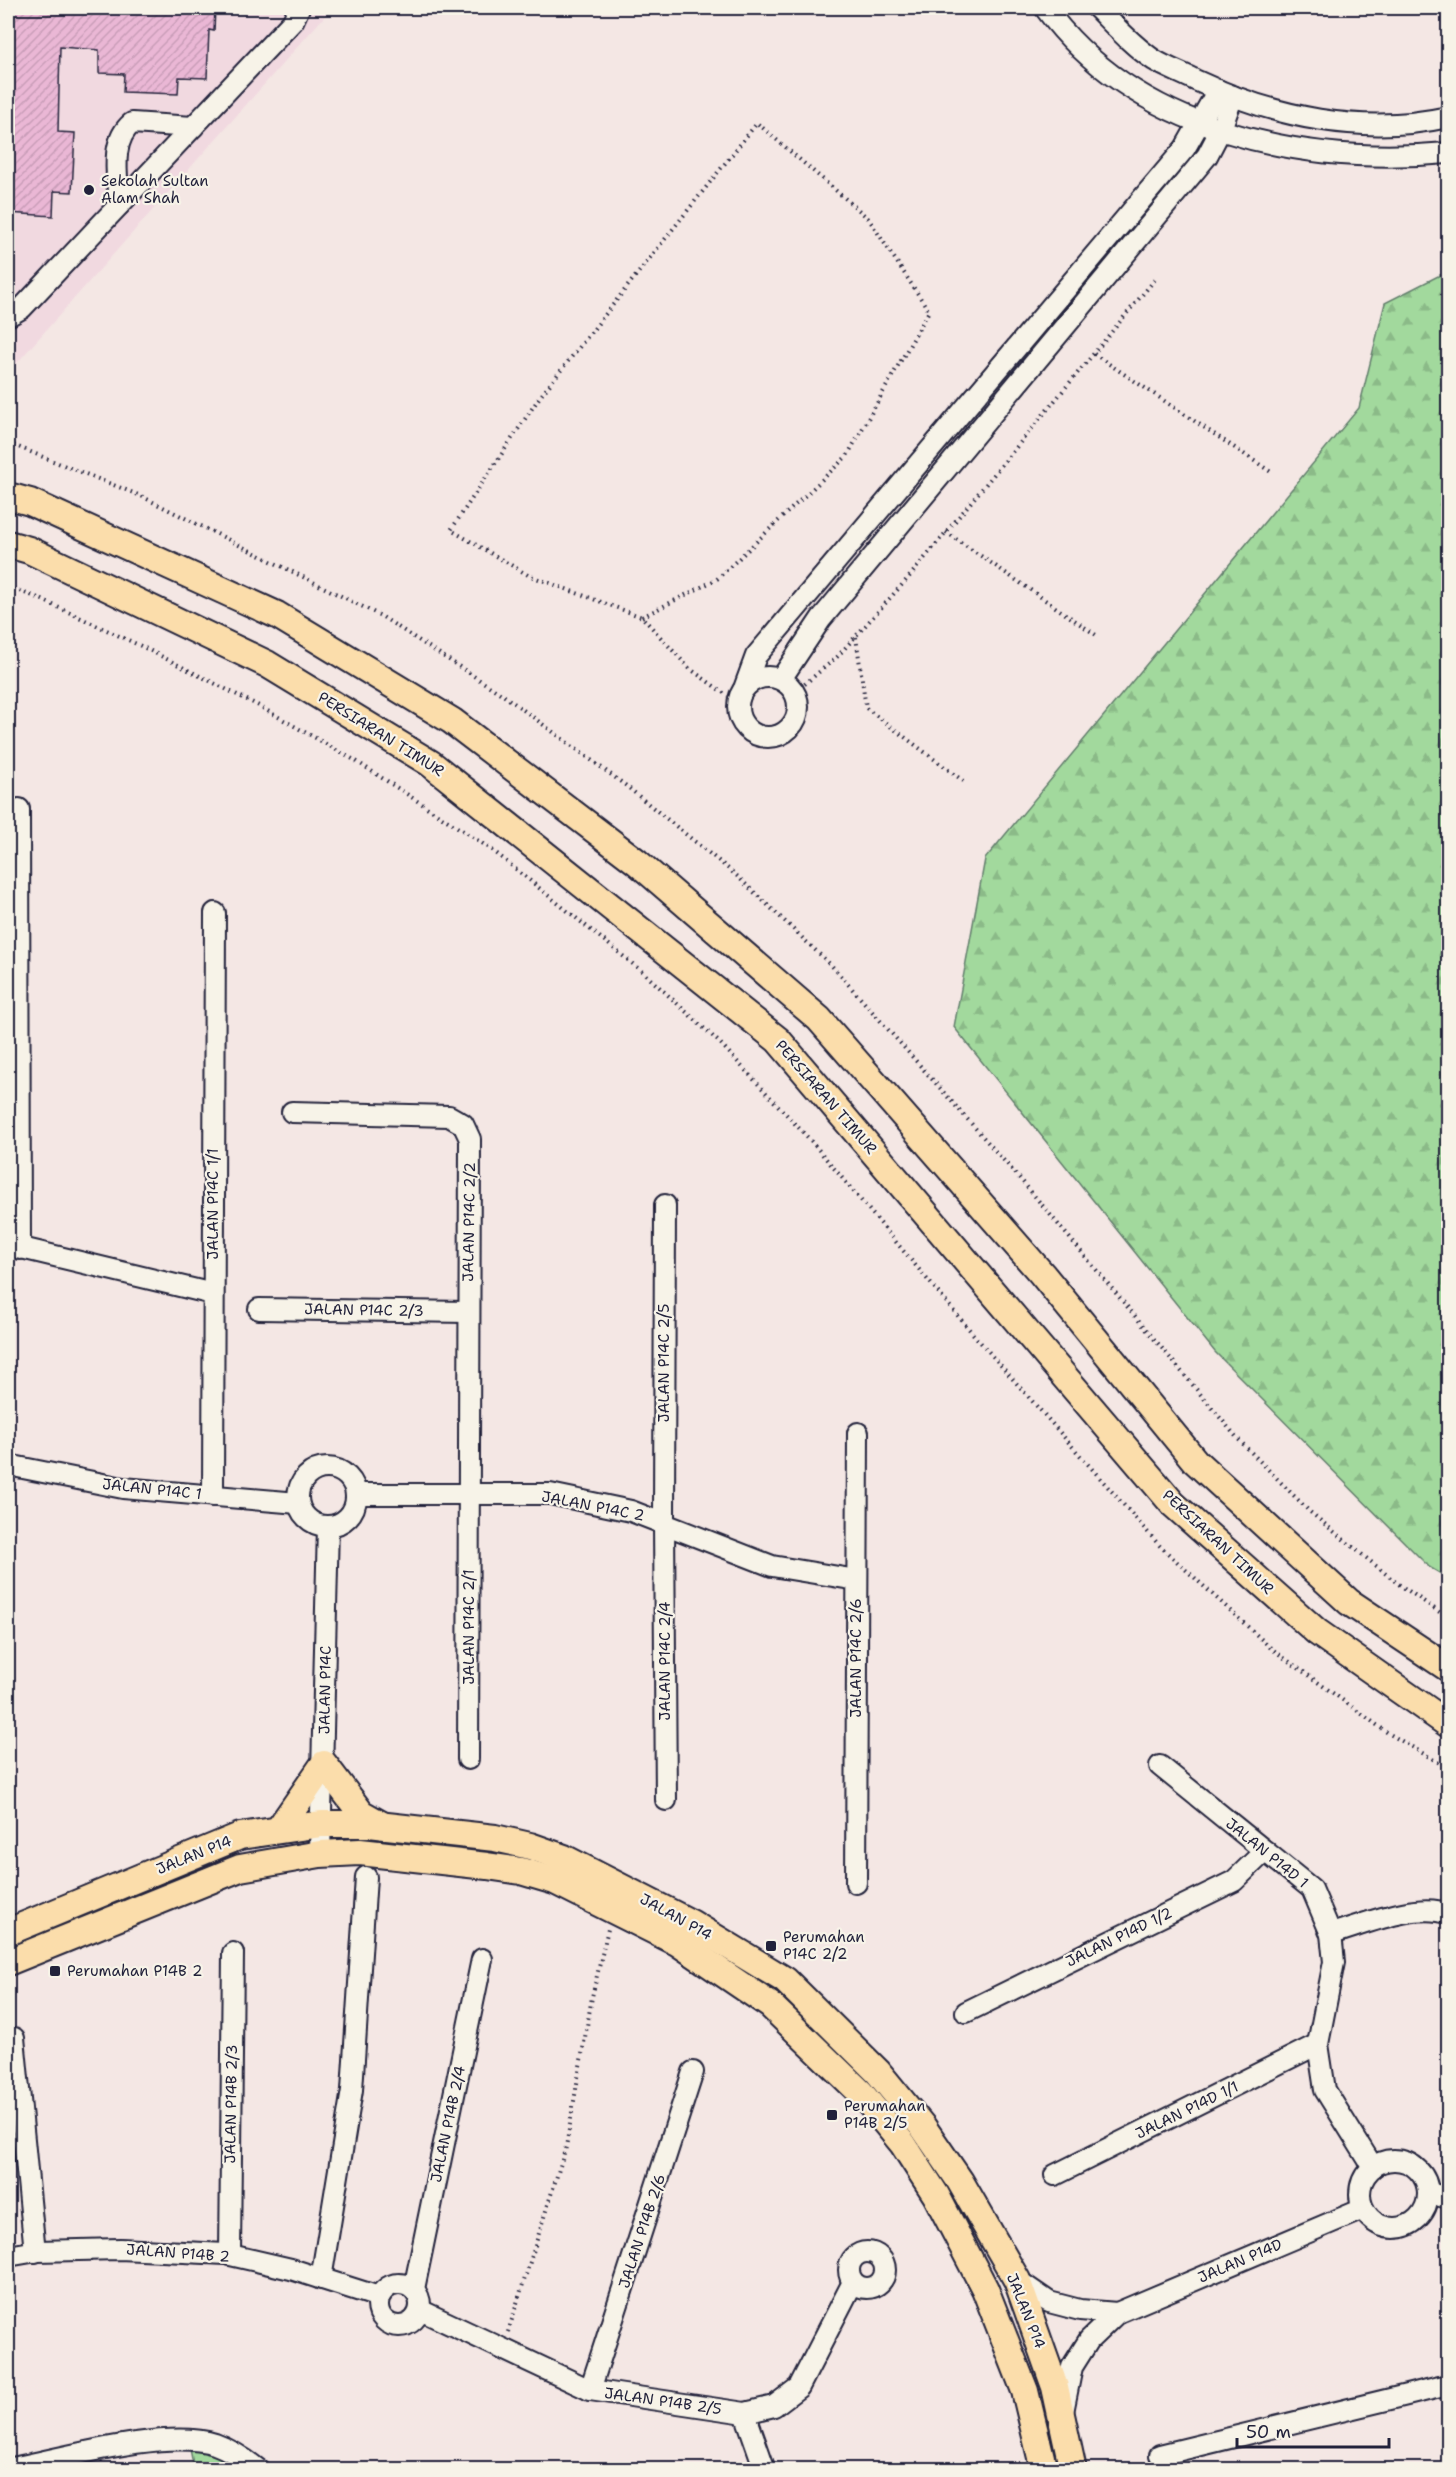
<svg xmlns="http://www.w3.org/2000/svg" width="1456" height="2477" font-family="'Shantell Sans',sans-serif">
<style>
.built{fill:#f1d9e0}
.forest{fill:url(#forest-firs);stroke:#627e6c;stroke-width:1.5}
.park{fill:url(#park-crowns);stroke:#627e6c;stroke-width:1.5}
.building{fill:url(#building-hatch);stroke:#22223b;stroke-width:1.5}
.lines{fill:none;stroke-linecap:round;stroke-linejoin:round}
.minor-casing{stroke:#22223b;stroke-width:24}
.major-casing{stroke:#22223b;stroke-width:30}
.path{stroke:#22223b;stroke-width:4;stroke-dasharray:1.5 4.5;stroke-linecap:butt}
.minor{stroke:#f7f3e8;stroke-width:20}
.major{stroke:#fbddab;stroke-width:26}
.poi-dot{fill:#22223b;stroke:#f7f3e8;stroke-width:2}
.labels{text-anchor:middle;stroke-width:4.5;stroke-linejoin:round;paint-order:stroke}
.poi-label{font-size:15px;fill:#22223b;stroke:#f7f3e8;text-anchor:start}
.street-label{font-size:15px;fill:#22223b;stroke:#f7f3e8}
</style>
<defs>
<pattern id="forest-firs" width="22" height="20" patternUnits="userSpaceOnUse" patternTransform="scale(1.5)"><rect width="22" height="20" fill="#a2d99d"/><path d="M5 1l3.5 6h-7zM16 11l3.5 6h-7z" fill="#8bba88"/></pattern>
<pattern id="park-crowns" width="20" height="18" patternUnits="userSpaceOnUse" patternTransform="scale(1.5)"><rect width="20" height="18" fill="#a2d99d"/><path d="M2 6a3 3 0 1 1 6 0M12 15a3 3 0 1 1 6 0" fill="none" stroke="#8bba88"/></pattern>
<pattern id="building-hatch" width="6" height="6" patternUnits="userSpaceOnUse" patternTransform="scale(1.5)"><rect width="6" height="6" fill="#eab7d5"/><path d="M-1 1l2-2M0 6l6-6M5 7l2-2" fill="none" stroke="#c89db8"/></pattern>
</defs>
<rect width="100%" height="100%" fill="#f4e7e4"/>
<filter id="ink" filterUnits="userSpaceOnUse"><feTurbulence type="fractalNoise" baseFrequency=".0167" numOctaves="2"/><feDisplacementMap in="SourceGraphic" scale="12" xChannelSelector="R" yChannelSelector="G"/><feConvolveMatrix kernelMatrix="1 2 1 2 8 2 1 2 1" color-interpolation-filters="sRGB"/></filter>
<g filter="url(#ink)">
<polygon class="built" points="8,8 332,8 8,373"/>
<polygon class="forest" points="1448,271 1448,1578 1429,1567 1215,1352 954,1027 985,859 1359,408 1385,303"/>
<polygon class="park" points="190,2449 215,2455 240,2469 194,2469"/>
<polygon class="building" points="8,8 215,8 214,31 209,30 207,78 179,77 178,94 123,92 124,74 99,73 99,50 60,47 58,132 75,133 72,192 54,191 53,216 8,213"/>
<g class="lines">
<defs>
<g id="minor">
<path d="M 1045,8 C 1136,132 1303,166 1448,153"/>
<path d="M 1097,8 C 1115,26 1133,46 1154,60 C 1167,68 1182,73 1195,80 C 1274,117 1362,136 1448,117"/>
<path d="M 119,205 C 118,178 109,142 132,123 L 193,127"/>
<polyline points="8,316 22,308 293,21 299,8"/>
<circle cx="768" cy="707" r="30"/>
<polyline points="781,679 821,619 1207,156 1220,131 1233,96"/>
<polyline points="745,686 756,656 1185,148 1218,90"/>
<polyline points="19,809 20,1249"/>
<polyline points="292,1112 449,1116 463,1124 470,1139 468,1759"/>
<polyline points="665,1205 664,1522 666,1800"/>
<polyline points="9,1245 213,1294"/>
<polyline points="259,1309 468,1312"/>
<polyline points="8,1465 123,1488 298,1503"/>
<circle cx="327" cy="1497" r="29"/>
<polyline points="356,1494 550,1494 631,1511 772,1566 857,1580"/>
<polyline points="213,1496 215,913"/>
<polyline points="1160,1766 1312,1889 1331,1934 1334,1962 1318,2044 1325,2090 1373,2167"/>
<polyline points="320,1854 328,1526"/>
<polyline points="856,1883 858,1433"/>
<path d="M 1331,1934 C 1363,1925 1418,1901 1448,1914"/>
<polyline points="966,2012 1234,1881 1265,1851"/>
<polyline points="14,2038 35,2252"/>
<circle cx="1394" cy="2194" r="34"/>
<polyline points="1055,2175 1318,2044"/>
<polyline points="1429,2193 1448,2198"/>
<circle cx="867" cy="2270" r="18"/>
<polyline points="230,2255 233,1953"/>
<polyline points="8,2256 37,2251 120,2249 226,2254 291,2269 379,2297"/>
<polyline points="321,2279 352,2090 366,1877"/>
<polyline points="1017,2280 1049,2302 1080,2310 1117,2313"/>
<circle cx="399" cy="2305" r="21"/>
<polyline points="414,2289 482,1959"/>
<polyline points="420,2310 590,2390 745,2413 774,2406 799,2387 853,2282"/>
<polyline points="590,2390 693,2072"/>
<polyline points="1063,2412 1072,2367 1089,2340 1117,2313 1363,2209"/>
<polyline points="745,2413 765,2470"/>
<polyline points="1160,2455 1448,2385"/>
<path d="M 8,2469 C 60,2459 166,2428 215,2444 C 232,2450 245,2459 259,2470"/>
</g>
<g id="major">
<polyline points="8,496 30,502 277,615 452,721 637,862 819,1019 1042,1274 1195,1461 1349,1602 1448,1668"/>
<polyline points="8,544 29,550 267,664 430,763 778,1040 1173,1504 1317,1632 1448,1724"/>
<polyline points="279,1829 324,1764 361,1813 384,1826"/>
<polyline points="8,1932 240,1836 321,1824 369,1824 495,1838 530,1846 564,1858 691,1923 785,1980 878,2072 923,2127 960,2181 1017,2280 1055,2387 1073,2470"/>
<polyline points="8,1962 240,1868 320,1854 360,1852 487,1866 521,1871 555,1881 677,1942 770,2005 860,2092 903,2144 936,2195 985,2289 1025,2391 1044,2470"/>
</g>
</defs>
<use href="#minor" class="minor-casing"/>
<use href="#major" class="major-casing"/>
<g class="path">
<polyline points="1094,354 1271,472"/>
<polyline points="8,443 141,496 381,616 503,695 625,785 736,875 832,966 1022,1181 1238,1439 1310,1512 1397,1583 1448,1618"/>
<polyline points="946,532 1099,637"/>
<polyline points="8,587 36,597 143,647 259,706 356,761 491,849 644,973 720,1043 812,1142 974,1335 1160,1546 1272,1649 1388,1733 1448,1768"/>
<polyline points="642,617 717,579 847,456 929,311 868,218 757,123 539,398 451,530 528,575 642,617 689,668 728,696"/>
<polyline points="856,637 866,708 966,783"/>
<polyline points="800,688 837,657 909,577 1157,277"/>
<polyline points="508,2332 566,2147 592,1997 608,1929"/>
</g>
<use href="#minor" class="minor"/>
<use href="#major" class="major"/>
</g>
</g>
<g class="poi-dot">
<circle cx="89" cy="190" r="6"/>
<rect x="765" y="1940" width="12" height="12" rx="3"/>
<rect x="49" y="1965" width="12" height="12" rx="3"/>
<rect x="826" y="2109" width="12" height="12" rx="3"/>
</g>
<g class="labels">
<g class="poi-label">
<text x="101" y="186">Sekolah Sultan<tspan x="101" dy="17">Alam Shah</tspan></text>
<text x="783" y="1942">Perumahan<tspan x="783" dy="17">P14C 2/2</tspan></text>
<text x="67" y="1976">Perumahan P14B 2</text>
<text x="844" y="2111">Perumahan<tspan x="844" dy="17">P14B 2/5</tspan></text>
</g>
<g class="street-label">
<text transform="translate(381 734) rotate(32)" y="5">PERSIARAN TIMUR</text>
<text transform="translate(826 1097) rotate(49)" y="5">PERSIARAN TIMUR</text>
<text transform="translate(213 1204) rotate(-90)" y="5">JALAN P14C 1/1</text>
<text transform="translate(469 1222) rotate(-89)" y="5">JALAN P14C 2/2</text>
<text transform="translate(364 1310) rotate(1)" y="5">JALAN P14C 2/3</text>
<text transform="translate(664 1363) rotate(-90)" y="5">JALAN P14C 2/5</text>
<text transform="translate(152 1489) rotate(6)" y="5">JALAN P14C 1</text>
<text transform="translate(593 1506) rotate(11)" y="5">JALAN P14C 2</text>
<text transform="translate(1218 1542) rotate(43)" y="5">PERSIARAN TIMUR</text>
<text transform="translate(469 1627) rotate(-90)" y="5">JALAN P14C 2/1</text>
<text transform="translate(856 1658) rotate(-90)" y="5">JALAN P14C 2/6</text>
<text transform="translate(665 1661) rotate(-90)" y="5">JALAN P14C 2/4</text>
<text transform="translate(325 1690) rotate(-89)" y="5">JALAN P14C</text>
<text transform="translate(1267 1853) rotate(39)" y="5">JALAN P14D 1</text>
<text transform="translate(194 1855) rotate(-22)" y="5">JALAN P14</text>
<text transform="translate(676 1917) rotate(29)" y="5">JALAN P14</text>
<text transform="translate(1119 1937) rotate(-26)" y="5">JALAN P14D 1/2</text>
<text transform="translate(231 2104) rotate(-89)" y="5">JALAN P14B 2/3</text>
<text transform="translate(1187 2110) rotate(-26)" y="5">JALAN P14D 1/1</text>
<text transform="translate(448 2124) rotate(-78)" y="5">JALAN P14B 2/4</text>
<text transform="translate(642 2231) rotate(-72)" y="5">JALAN P14B 2/6</text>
<text transform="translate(178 2253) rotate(4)" y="5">JALAN P14B 2</text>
<text transform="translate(1240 2261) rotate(-23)" y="5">JALAN P14D</text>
<text transform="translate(1026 2311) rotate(68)" y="5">JALAN P14</text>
<text transform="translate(663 2401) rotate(8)" y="5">JALAN P14B 2/5</text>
</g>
</g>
<rect width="1456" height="2477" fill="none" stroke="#f7f3e8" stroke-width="30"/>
<rect x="15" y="15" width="1426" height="2447" fill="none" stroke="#22223b" stroke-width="2" filter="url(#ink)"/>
<path d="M1237 2438v9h152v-9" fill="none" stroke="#22223b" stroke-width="3"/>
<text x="1246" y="2438" font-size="18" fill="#22223b" stroke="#f7f3e8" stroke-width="4.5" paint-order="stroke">50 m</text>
</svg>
